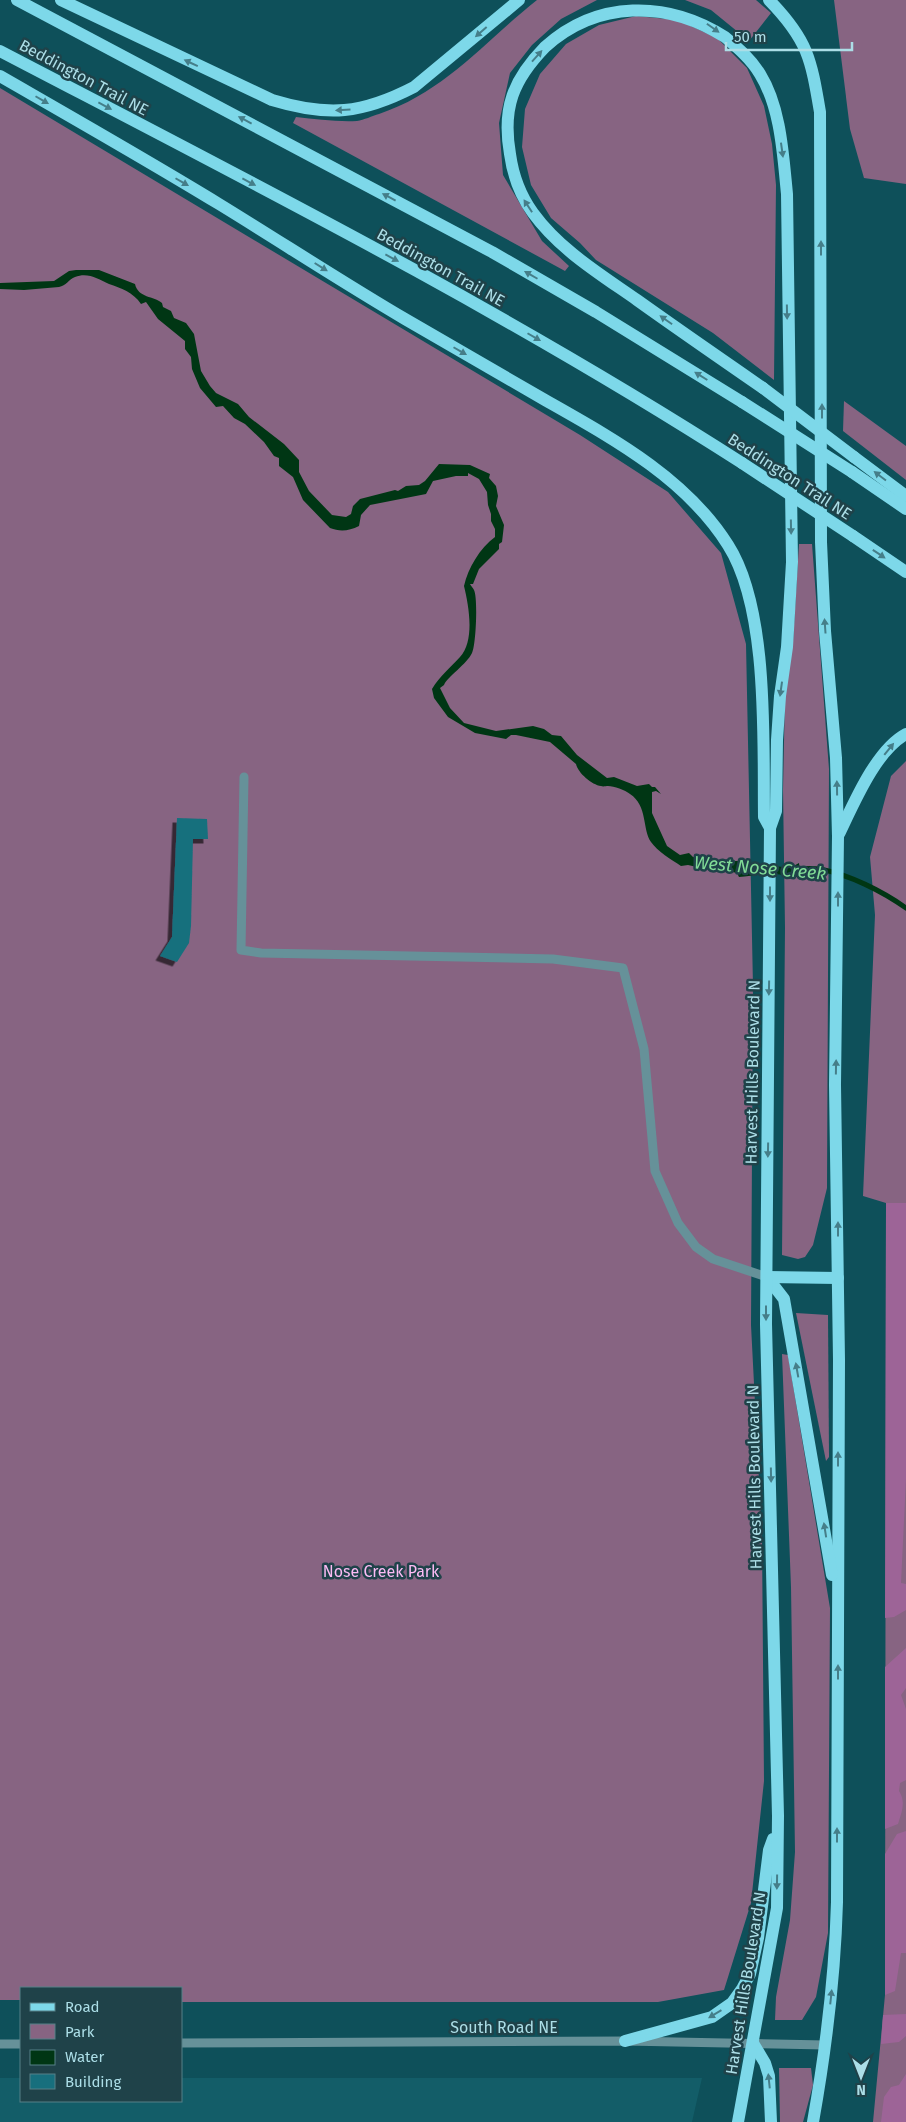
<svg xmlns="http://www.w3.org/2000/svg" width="906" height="2122" font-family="'Fira Sans',sans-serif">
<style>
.built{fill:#135d68}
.green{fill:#876482}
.forest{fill:#9d6497}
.water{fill:#003614}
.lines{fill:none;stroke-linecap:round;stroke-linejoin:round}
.stream{stroke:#003614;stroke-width:5}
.building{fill:#176f7d;filter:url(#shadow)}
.minor{stroke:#669199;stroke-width:9}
.major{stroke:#7dd8e9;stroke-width:12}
.major-bridge{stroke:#7dd8e9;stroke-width:12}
.oneway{fill:#457e89}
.labels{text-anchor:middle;stroke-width:5;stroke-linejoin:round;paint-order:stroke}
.street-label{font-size:16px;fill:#acdee7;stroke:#1f4249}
.park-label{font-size:16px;fill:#fcbbf4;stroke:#1f4249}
.water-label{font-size:18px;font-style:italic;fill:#81dc97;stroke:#1f4249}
</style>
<defs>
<filter id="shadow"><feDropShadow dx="-4.5" dy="4.5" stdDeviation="0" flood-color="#0009"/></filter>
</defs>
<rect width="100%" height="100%" fill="#0e505a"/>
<polygon class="built" points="0,2078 21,2078 21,2101 181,2101 181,2078 702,2078 692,2122 0,2122"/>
<g class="green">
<path d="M 537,0 L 597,0 L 561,19 L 532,45 L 510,73 L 499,123 L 503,175 L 542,241 L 569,266 L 565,271 L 293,123 L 296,117 C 316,119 336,122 357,121 C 364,120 372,116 379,114 C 445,92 484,42 537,0 Z"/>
<polygon points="685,0 756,0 771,13 749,41 711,10"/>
<polygon points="834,0 906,0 906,184 864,178 850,129"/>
<polygon points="636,16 678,20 717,38 747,68 764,106 772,144 776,185 774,380 713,333 596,260 580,243 551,218 531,185 522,147 525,109 540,74 566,44 599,25"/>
<polygon points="0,88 580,435 668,492 721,553 746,644 753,986 751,1325 762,1540 764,1781 751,1903 724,1990 658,2002 181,2002 181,1988 21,1988 21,2000 0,2000"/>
<polygon points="844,401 906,446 906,480 843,431"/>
<polygon points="799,544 812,544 829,769 827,1188 813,1245 805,1257 798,1259 782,1255 785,928 783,790 785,694 793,641"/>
<polygon points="906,761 906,2122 873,2122 885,1995 886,1203 863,1196 875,915 870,857 891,776"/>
<polygon points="796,1313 828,1315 829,1457 826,1461"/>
<polygon points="782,1354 788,1355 830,1608 828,1933 816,1997 802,2020 775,2020 776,1997 790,1920 795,1852 791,1587"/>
<polygon points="779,2068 811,2068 813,2085 803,2122 780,2122"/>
</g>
<g class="forest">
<polygon points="886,1203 906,1203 906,1479 901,1583 906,1584 906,1610 894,1617 885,1618"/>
<path d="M 906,1648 L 906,1688 L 901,1695 L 906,1709 L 906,1780 L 900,1783 L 899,1791 C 906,1802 902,1811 898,1824 L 885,1829 L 885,1667 Z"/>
<polygon points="906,1831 906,1953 901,1953 895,1991 885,1995 885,1854 897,1834"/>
<polygon points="906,2014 906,2036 899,2042 881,2044 883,2015"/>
<polygon points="906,2074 906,2122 881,2122 884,2097 891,2087 899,2085"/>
</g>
<path class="water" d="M 76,270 L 99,270 L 135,284 C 138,298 154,296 162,303 L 163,307 L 171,311 L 174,318 L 186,323 L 194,334 L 201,371 L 210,386 L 216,393 L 238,404 L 249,417 L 284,444 L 299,460 L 299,472 L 309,491 L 332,515 L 346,517 L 351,514 L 353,506 L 360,499 L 395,490 L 398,491 L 406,486 L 419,485 L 425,481 L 439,464 L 470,465 L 490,474 L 489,478 L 496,486 L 498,496 L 496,506 L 504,525 L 502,542 L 499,544 L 499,549 L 479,569 L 473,584 L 470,584 C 471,586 473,588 474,590 C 478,598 476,645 472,653 C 467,664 447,677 444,685 L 440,688 L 450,708 L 464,723 L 496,731 L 533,726 L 544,729 L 552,735 L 561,736 L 577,755 L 607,778 L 614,777 L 637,786 L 649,784 L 652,787 L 655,787 L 661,794 L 656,791 L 652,792 L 652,813 L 667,846 L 680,855 L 689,853 L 693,857 L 712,862 L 737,861 L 790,868 L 799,863 L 800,875 L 792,879 C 779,870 754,876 739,877 L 737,873 L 728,871 L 719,872 L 688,865 L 681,866 C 672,860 657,851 651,842 C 642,829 648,806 630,794 C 625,790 614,786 608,786 C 606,786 603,787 601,786 C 592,785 578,773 576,764 L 550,742 L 516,735 L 511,735 L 506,739 L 475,733 L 448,717 L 434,698 L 432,689 C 440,676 450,668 460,657 C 475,640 469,607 464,586 C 468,568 480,548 495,537 L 495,529 L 491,521 L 491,514 L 488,505 L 487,492 L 479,479 L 468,473 L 468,476 L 456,476 L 433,481 L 426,494 L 370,505 L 361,515 L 359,526 C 349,531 340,532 330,528 L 303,500 L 293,477 L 279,466 L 279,458 L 274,456 L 264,442 L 245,424 L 234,418 L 223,406 L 216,407 L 200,388 L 192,369 L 191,357 L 185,349 L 185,341 L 158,319 L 146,302 L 141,304 C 133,292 121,288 109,284 C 98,279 88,272 75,277 C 69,279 66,286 59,287 L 24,290 L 0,289 L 0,283 L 54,281 L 69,271 Z"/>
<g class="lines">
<path class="stream" d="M 793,869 C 802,869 812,868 820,869 C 850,875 882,891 906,908"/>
</g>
<polygon class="building" points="177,818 207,819 208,839 193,839 191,926 189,943 177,962 160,956 172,937"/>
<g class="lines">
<g class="minor">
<polyline points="244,777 241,950 261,953 553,959 623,968 644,1049 655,1171 678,1223 696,1247 713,1259 767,1277"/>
<polyline points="181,2043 625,2041 826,2045"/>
<polyline points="0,2044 21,2044"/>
</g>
<g class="major">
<polyline points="17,0 492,252 596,312 742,402"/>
<path d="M 61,0 L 272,100 C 328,117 362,114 414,87 L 519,0"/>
<path d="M 769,0 C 808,40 811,59 820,112 L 821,542 L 825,631 L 836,758 L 838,836 L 835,1085 L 839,1360 L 837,1902 C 835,1976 826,2049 813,2122"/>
<path d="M 0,51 C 251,182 504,310 742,463"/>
<path d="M 0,76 C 73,118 147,160 219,204 C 281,242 342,282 405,319 C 452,346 498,373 545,400 C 612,438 686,478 728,545 C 769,609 763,741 764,817 L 770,828"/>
<polyline points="854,457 906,496"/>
<polyline points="852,472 906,509"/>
<polyline points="853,536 906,572"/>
<path d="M 839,834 C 854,803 876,750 906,734"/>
<polyline points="767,1277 784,1299 832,1575"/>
<polyline points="767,1277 838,1278"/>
<polyline points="625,2041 712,2017 732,2003 742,1989 750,1974 758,1938 769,1850 773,1839"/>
<polyline points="753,2043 765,2063 769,2076 771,2122"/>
<path d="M 738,2122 L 777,1908 L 778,1816 L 766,1324 L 770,828 L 776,811 L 777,740 L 780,696 L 787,647 L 792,562 L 787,194 C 783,155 781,108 760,74 C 751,59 738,48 725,37 C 667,0 597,0 545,47 C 513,80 502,108 510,154 C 513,176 520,195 533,213 C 560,250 600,274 637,300 C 679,330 721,359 763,388"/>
</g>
<g class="major-bridge">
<polyline points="763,388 854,457"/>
<polyline points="742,402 852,472"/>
<polyline points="742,463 853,536"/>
</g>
</g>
<defs><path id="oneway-solid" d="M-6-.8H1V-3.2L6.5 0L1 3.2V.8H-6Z" transform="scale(1.25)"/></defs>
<g class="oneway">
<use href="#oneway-solid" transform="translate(713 28) rotate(35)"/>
<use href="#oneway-solid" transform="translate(481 32) rotate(139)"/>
<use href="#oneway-solid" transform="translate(537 56) rotate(-48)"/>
<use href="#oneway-solid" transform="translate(191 63) rotate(-155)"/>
<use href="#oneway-solid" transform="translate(42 100) rotate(30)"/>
<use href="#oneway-solid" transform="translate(105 106) rotate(28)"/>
<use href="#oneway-solid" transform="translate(343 110) rotate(176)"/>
<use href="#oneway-solid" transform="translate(245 120) rotate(-152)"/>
<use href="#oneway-solid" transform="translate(782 150) rotate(82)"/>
<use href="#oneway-solid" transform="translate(182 182) rotate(30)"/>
<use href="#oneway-solid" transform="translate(249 182) rotate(28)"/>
<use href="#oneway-solid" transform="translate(389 197) rotate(-152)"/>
<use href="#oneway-solid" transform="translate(528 206) rotate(-123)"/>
<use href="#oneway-solid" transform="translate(821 248) rotate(-90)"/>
<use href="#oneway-solid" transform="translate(392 258) rotate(28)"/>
<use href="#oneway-solid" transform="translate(321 267) rotate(32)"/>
<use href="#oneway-solid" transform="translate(531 275) rotate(-150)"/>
<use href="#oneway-solid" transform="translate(787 312) rotate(89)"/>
<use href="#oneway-solid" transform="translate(666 320) rotate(-145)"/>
<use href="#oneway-solid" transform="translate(534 337) rotate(30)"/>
<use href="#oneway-solid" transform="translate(460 351) rotate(30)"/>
<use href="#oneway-solid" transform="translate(701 376) rotate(-148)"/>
<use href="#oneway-solid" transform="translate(822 411) rotate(-90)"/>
<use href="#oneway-solid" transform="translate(880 476) rotate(-143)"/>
<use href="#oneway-solid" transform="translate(791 527) rotate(89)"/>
<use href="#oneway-solid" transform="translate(879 554) rotate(34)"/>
<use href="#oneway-solid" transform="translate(825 626) rotate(-94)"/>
<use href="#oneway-solid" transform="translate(781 689) rotate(98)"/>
<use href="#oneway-solid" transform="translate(889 749) rotate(-51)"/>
<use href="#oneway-solid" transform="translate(837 788) rotate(-91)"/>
<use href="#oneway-solid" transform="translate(770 894) rotate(90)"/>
<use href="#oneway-solid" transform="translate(838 899) rotate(-90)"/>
<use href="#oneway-solid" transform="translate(769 988) rotate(91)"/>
<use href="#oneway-solid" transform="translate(836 1067) rotate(-89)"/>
<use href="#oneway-solid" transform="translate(768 1150) rotate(91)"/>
<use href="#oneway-solid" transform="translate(838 1229) rotate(-90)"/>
<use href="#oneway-solid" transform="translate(766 1313) rotate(90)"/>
<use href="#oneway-solid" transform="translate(797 1370) rotate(-100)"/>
<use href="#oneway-solid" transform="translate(838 1459) rotate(-90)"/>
<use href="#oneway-solid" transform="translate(771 1475) rotate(89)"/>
<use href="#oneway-solid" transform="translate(825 1530) rotate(-99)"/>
<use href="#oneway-solid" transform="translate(838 1672) rotate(-90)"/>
<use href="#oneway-solid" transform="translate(837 1835) rotate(-90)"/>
<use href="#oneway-solid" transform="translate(777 1882) rotate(91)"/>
<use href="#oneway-solid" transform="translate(831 1997) rotate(-84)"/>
<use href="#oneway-solid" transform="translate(715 2014) rotate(149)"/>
<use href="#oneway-solid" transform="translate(769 2081) rotate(-96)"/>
</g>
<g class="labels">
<g class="street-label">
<text transform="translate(84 77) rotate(28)" y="6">Beddington Trail NE</text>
<text transform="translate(441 267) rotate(29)" y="6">Beddington Trail NE</text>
<text transform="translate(790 476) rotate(33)" y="6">Beddington Trail NE</text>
<text transform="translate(752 1072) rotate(-89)" y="6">Harvest Hills Boulevard N</text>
<text transform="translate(754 1477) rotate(-91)" y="6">Harvest Hills Boulevard N</text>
<text transform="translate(745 1983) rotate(-81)" y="6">Harvest Hills Boulevard N</text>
<text x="504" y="2033">South Road NE</text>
</g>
<g class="park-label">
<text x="381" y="1577">Nose Creek Park</text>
</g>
<g class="water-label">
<text transform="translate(760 868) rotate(5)" y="6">West Nose Creek</text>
</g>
</g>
<rect x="20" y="1987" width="162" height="115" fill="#1f4249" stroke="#578088"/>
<rect x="30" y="2003" width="25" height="8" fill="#7dd8e9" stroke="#578088"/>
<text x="65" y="2012" font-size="15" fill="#acdee7">Road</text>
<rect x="30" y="2024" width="25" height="15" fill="#876482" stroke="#578088"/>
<text x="65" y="2037" font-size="15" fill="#acdee7">Park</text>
<rect x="30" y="2050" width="25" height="15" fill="#003614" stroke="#578088"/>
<text x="65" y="2062" font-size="15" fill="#acdee7">Water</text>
<rect x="30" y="2074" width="25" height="15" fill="#176f7d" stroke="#578088"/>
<text x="65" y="2087" font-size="15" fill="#acdee7">Building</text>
<g transform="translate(861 2077) rotate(180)" stroke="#1f4249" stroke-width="4" paint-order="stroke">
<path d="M0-4L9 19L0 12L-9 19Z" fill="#acdee7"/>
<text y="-8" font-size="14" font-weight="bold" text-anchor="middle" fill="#acdee7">N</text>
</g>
<path d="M726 42v8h126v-8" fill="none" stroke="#acdee7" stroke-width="2.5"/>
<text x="734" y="42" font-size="15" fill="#acdee7" stroke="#1f4249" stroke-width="4" paint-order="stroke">50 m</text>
</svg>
